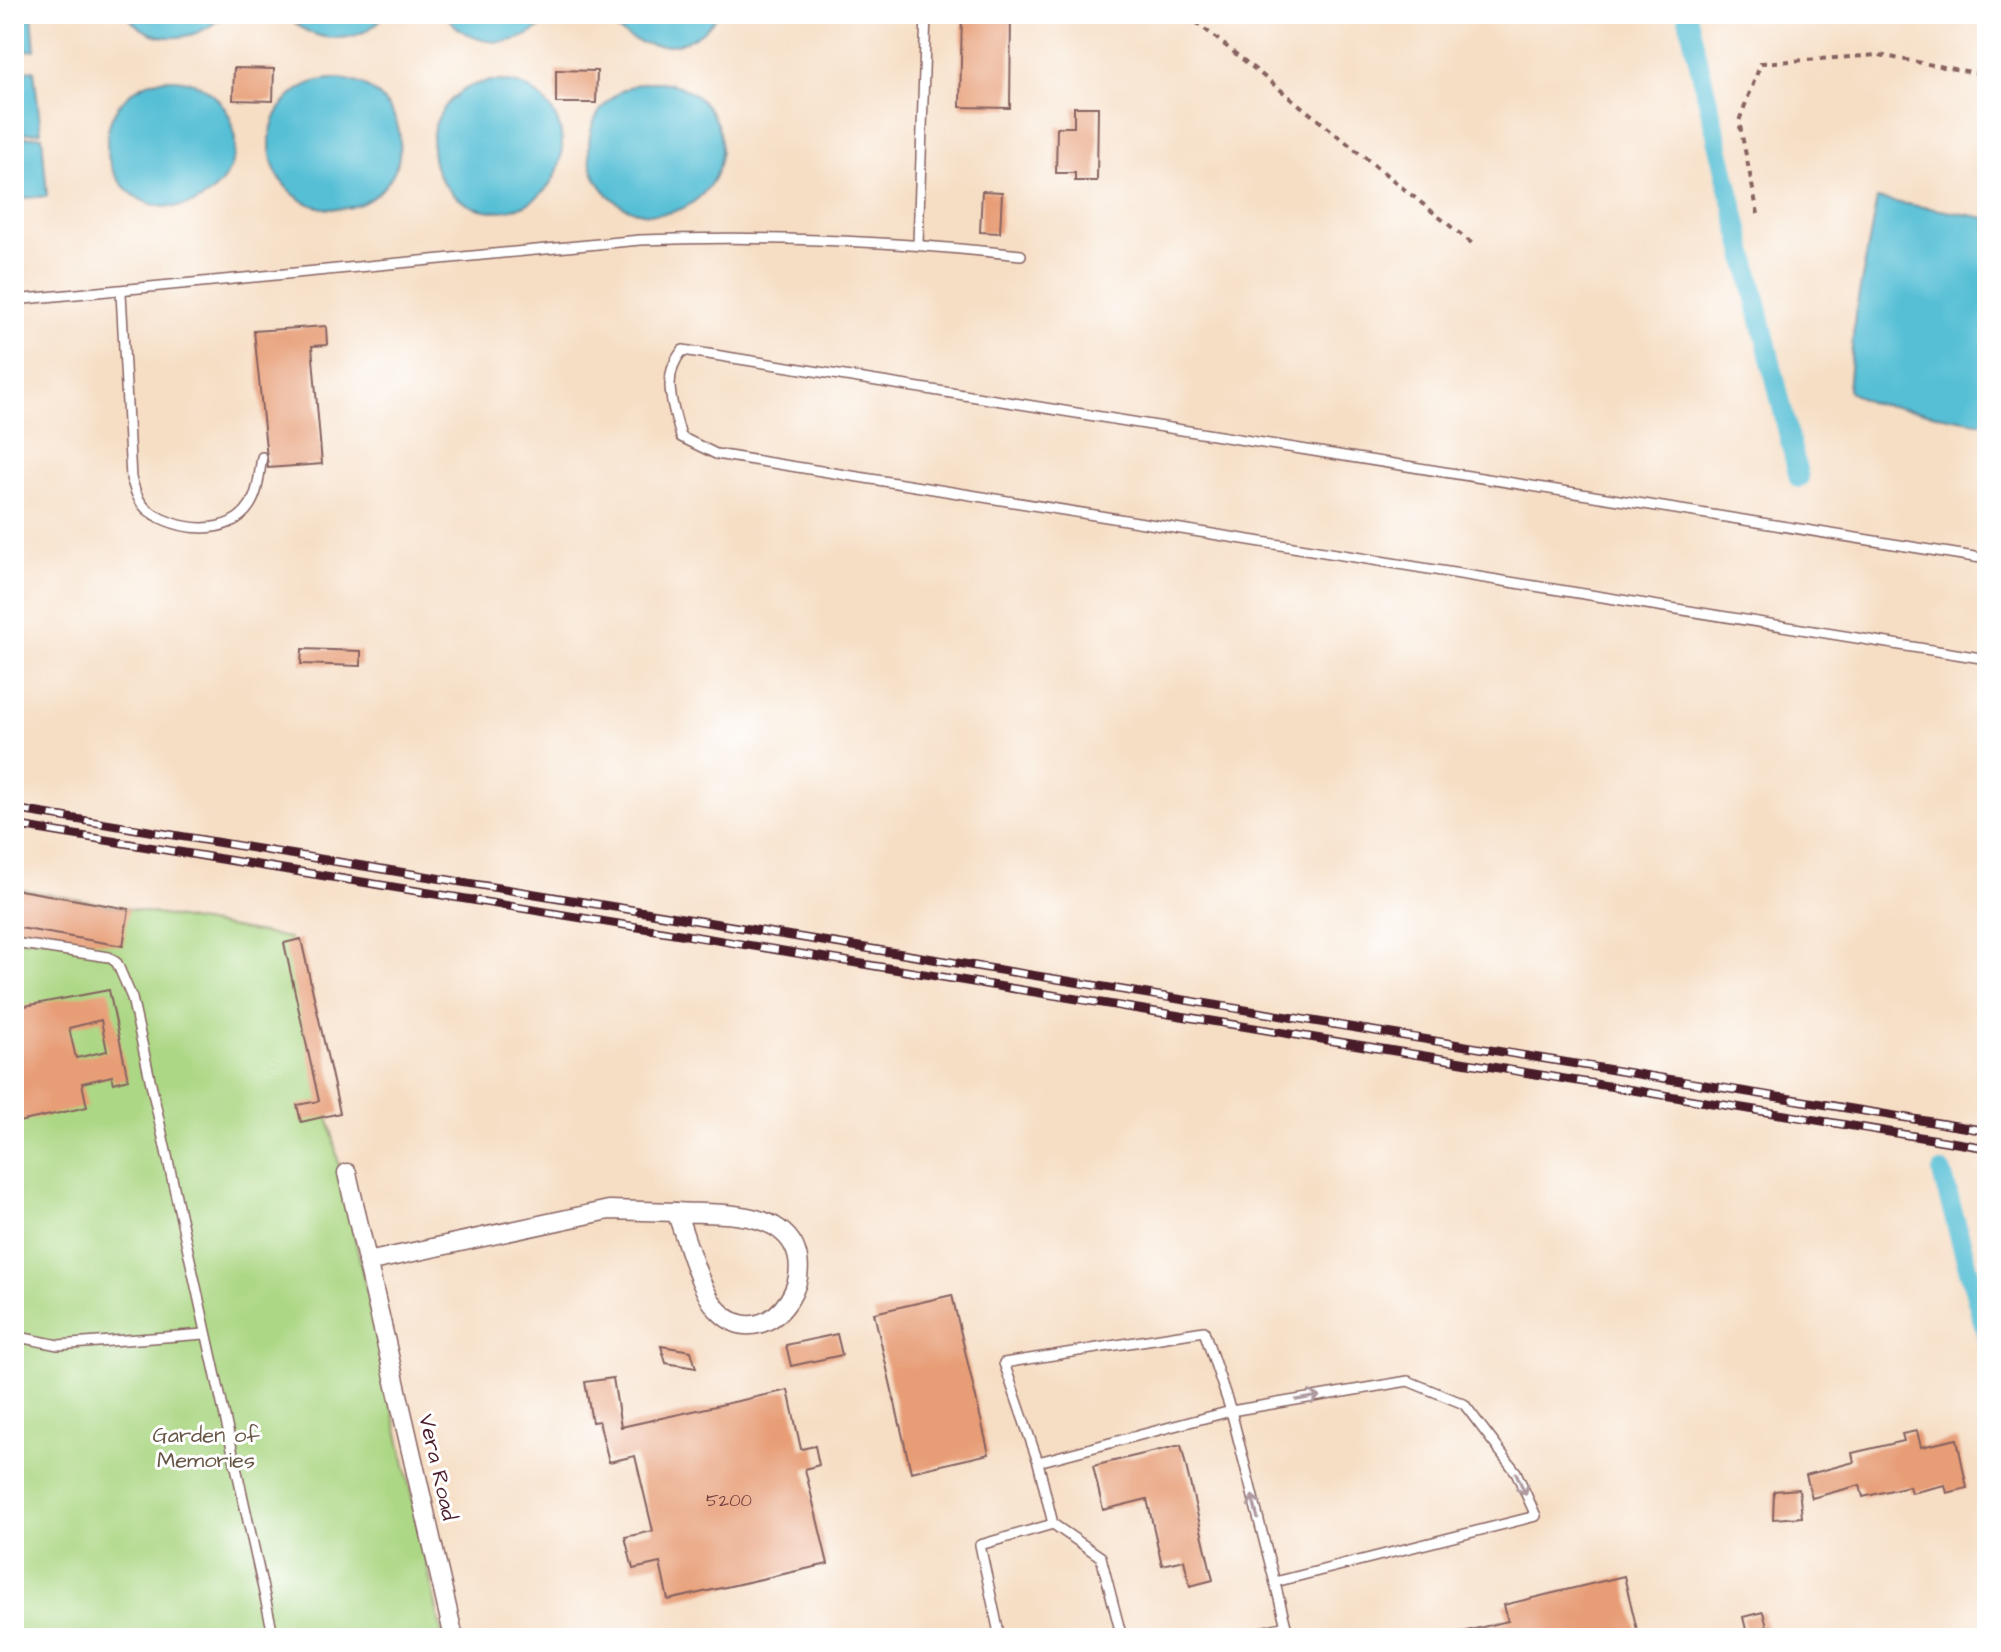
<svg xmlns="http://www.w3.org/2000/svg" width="2001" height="1652" font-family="'Architects Daughter',sans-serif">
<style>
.green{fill:#acd784;stroke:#7b7b58;stroke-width:2}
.water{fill:#57bfd5;stroke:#506f80;stroke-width:2}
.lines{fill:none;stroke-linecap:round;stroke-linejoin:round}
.canal{stroke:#57bfd5;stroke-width:20}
.building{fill:#e79d76;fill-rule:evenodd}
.lane-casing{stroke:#866261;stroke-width:12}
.street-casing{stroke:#866261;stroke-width:21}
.path{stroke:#866261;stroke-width:4;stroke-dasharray:6 6;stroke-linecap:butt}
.lane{stroke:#fff;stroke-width:9}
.street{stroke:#fff;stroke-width:18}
.rail-casing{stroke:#4a1f2b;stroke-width:9}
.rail{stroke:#fff;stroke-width:6;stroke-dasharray:18;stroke-linecap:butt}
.oneway{stroke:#ae9aa0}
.labels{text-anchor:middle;stroke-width:6;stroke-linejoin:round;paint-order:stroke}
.number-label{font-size:18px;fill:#713e3e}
.park-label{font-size:22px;fill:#675646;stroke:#fff}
.street-label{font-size:22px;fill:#4a1f2b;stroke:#fff}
</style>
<rect width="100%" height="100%" fill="#fff"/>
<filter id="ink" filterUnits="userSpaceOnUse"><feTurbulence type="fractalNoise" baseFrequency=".0125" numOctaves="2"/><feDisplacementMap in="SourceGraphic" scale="16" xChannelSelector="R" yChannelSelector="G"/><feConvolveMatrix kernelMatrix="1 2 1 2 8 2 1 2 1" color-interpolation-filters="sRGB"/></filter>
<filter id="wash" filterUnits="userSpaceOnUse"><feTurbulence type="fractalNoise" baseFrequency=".006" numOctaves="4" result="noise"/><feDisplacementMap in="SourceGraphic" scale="32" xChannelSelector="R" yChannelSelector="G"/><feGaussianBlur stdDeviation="1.8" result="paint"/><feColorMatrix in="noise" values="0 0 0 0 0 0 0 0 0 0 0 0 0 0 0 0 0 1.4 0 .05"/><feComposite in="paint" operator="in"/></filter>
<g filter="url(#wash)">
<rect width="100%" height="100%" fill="#f6dec5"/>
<polygon class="green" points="14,888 289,938 443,1638 14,1638"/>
<g class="water">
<polygon points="14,14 32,14 35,50 14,51"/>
<path d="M 125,14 L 225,14 C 195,43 153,47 125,14 Z"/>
<path d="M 285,14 L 386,14 C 358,47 313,45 285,14 Z"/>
<path d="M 445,14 L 552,14 C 527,51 470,51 445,14 Z"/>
<path d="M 603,14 L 718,14 C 691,58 630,54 603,14 Z"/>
<polygon points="34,70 41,132 14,134 14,72"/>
<circle cx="335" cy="144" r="65"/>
<circle cx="171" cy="143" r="64"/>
<circle cx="497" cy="146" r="65"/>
<circle cx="655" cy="148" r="66"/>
<polygon points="42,136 47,196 14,199 14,138"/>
<polygon points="1877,199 1987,218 1987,424 1868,402 1848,390 1855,316"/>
</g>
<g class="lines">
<g class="canal">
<polyline points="1687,14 1799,478"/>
<polyline points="1942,1173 1987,1336"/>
</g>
</g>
<g id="blocks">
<g class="building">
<polygon points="962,14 1011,14 1010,108 960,107"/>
<polygon points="234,68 274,69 273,101 233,100"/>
<polygon points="556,70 597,71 596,103 556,103"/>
<polygon points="1074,107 1098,107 1097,181 1075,181 1075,173 1056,173 1057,127 1074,127"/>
<polygon points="982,191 1002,192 1000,233 980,232"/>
<polygon points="326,326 327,345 312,346 322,464 268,468 254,331"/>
<polygon points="302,649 361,651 361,666 301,664"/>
<polygon points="14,889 129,909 123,946 14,927"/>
<polygon points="301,939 340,1113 301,1122 297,1105 319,1101 284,943"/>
<path d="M 109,990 L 128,1079 L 114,1083 L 112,1076 L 82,1083 L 87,1107 L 14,1123 L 14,1008 ZM 101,1020 L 107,1051 L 76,1058 L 69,1028 Z"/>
<polygon points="952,1295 989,1454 911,1472 874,1313"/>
<polygon points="837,1334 842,1355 791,1366 786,1345"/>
<polygon points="661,1346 691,1351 696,1368 666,1363"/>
<polygon points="613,1378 621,1427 788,1390 801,1449 815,1446 819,1465 805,1469 828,1564 668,1600 660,1563 633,1569 625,1537 653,1531 635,1456 609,1462 599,1421 592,1422 585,1382"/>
<polygon points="1917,1431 1921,1447 1957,1439 1967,1488 1947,1493 1945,1485 1911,1493 1909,1486 1863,1497 1860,1485 1812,1498 1806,1475 1854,1462 1852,1453 1904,1441 1902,1434"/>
<polygon points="1181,1445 1213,1580 1190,1586 1184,1560 1162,1565 1147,1499 1103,1510 1093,1466"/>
<polygon points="1799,1489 1802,1517 1773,1519 1774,1491"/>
<polygon points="1624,1576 1639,1638 1463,1638 1462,1632 1508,1621 1504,1605"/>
<polygon points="1763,1612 1770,1638 1748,1638 1743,1617"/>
</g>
</g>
</g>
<g filter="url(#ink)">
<use href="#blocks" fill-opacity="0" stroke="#866261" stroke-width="2"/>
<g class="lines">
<defs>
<g id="lane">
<polyline points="918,243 926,14"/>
<path d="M 121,293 L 131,478 C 135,490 138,503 149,511 C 176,531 229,538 250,505 C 259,491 259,473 262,457"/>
<path d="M 14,300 L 640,240 C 768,235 894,241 1021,255"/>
<path d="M 1987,559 L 683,350 C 660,376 673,406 681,437 L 716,454 L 1987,659"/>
<polyline points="14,943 109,957 117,963 132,998 274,1638"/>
<polyline points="14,1336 58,1345 205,1334"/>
<polyline points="1038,1462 1231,1411 1408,1381 1464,1404 1516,1472 1536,1516 1275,1582"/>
<polyline points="1053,1524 1101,1557 1122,1638"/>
<polyline points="1000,1638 980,1545 1053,1524 1038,1462 1004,1363 1204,1331 1231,1411 1289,1638"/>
<polyline points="1235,1638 1286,1626"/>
</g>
<g id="street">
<polyline points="347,1173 454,1638"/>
<path d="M 676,1212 C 706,1214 747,1211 774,1226 C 835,1262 770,1359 721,1313 C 700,1295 687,1239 676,1212 Z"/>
<polyline points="367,1262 609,1210 676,1212"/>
</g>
</defs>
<use href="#lane" class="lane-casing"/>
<use href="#street" class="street-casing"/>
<g class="path">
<polyline points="1186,14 1474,245"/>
<polyline points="1758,214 1739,121 1761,63 1879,55 1987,75"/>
</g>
<use href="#lane" class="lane"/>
<use href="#street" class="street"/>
<defs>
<g id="rail">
<polyline points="14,809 1987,1131"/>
<polyline points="14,825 1987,1148"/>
</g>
</defs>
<use href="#rail" class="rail-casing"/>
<use href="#rail" class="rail"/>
</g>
<defs><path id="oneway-shaft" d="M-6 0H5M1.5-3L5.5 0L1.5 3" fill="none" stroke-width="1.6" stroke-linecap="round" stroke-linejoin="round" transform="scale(2)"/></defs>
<g class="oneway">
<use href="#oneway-shaft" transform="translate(1308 1398) rotate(-10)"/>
<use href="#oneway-shaft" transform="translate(1521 1484) rotate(66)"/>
<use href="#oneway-shaft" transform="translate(1255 1507) rotate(-104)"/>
</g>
</g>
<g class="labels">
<g class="number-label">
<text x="729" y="1506">5200</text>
</g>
<g class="park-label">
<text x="206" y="1442">Garden of<tspan x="206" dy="25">Memories</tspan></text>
</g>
<g class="street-label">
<text transform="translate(439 1467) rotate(77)" y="8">Vera Road</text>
</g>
</g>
<rect width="2001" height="1652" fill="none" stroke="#fff" stroke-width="48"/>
</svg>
